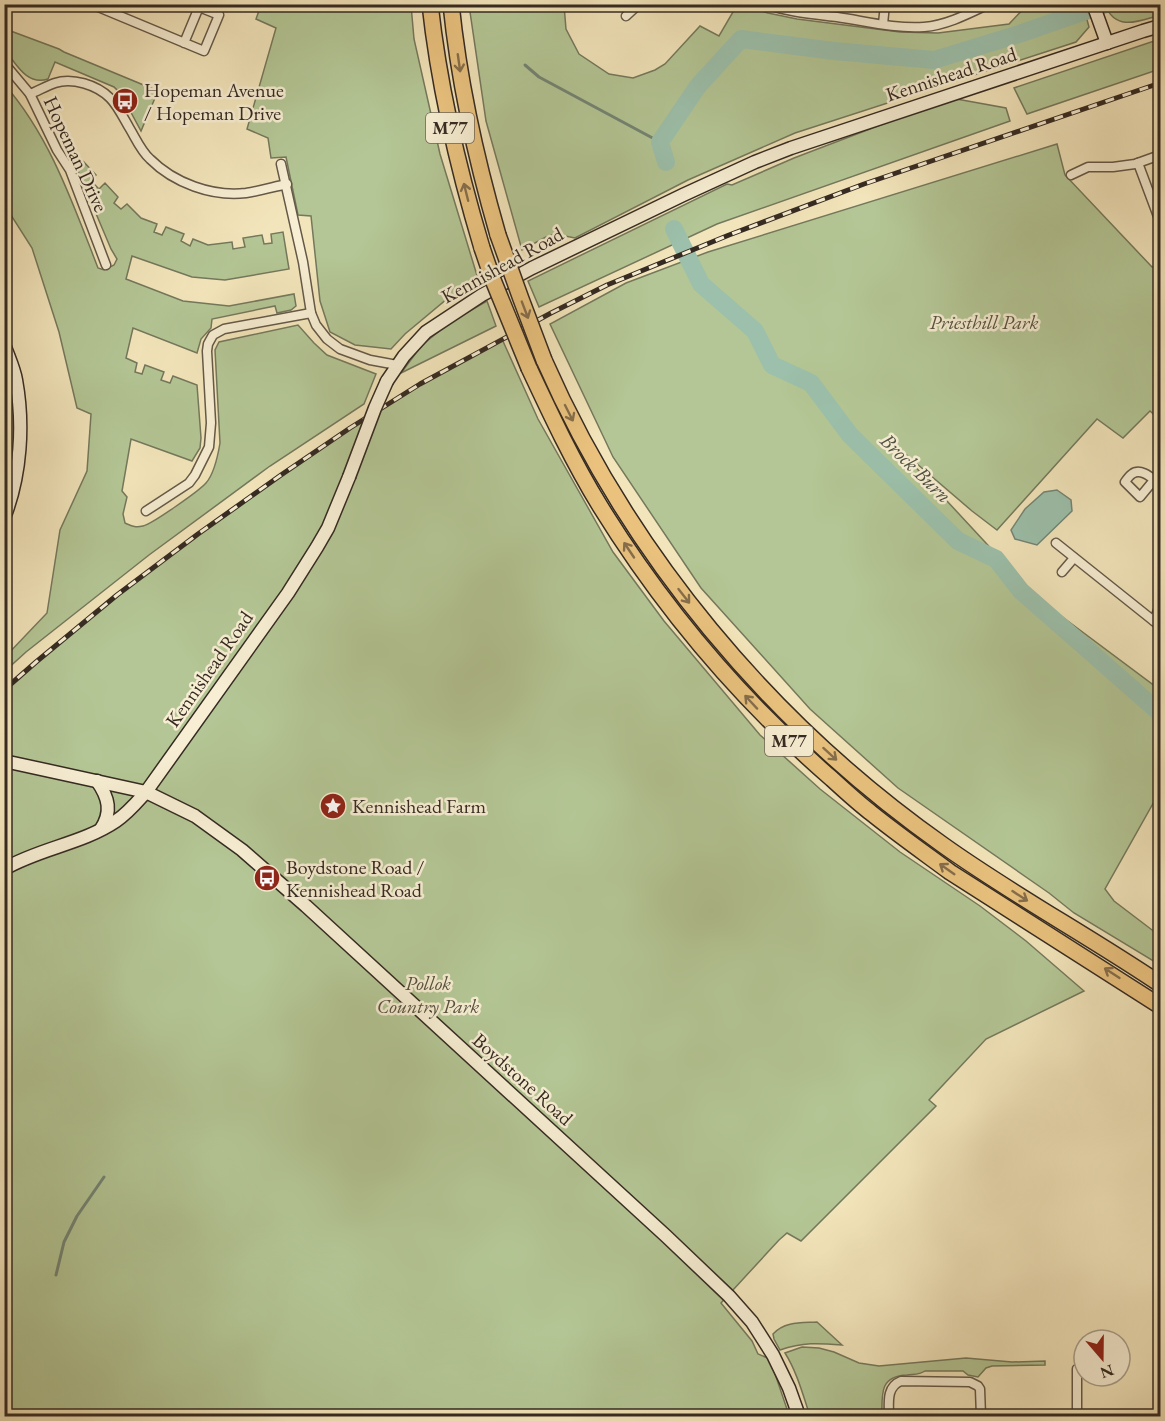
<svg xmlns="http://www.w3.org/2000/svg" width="1165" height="1421" font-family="'EB Garamond',serif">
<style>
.green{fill:#b4c695;stroke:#74785c;stroke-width:1.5}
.water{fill:#9cc0ab;stroke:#738474;stroke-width:1.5}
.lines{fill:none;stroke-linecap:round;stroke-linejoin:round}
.stream{stroke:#738474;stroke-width:3}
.river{stroke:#9cc0ab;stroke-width:18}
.street-casing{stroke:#645948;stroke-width:11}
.secondary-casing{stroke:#352a22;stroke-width:15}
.highway-casing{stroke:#352a22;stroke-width:18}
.street{stroke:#f7eed3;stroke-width:8}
.secondary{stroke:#f7eed3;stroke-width:12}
.highway{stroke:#eac27e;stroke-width:15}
.rail-casing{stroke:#352a22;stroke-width:5}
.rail{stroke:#f7eed3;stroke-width:3;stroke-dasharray:9;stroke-linecap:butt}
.secondary-bridge-casing{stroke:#352a22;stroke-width:15;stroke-linecap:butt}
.highway-bridge-casing{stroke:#352a22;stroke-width:18;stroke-linecap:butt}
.secondary-bridge{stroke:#f7eed3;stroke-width:12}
.highway-bridge{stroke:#eac27e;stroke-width:15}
.oneway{stroke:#866e4b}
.labels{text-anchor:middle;stroke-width:5;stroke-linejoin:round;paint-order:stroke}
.shield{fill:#f7eed3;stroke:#6f6557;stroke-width:1.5}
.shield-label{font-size:18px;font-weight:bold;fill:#352a22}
.street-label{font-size:20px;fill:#352a22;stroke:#f7eed3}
.poi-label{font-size:20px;fill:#352a22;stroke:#f7eed3;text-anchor:start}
.park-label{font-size:20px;font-style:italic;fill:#55513f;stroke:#f7eed3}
.water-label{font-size:21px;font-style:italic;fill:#4f5044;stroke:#f7eed3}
</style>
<rect width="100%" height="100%" fill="#f3e5bb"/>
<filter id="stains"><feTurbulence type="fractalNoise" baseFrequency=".00333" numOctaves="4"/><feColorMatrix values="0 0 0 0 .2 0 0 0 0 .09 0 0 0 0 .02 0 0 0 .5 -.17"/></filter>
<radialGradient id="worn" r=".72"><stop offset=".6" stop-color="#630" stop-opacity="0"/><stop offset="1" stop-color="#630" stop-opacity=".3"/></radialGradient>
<g class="green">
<polygon points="261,5 411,5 414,39 440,154 479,282 447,299 405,334 391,349 355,345 330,332 320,301 311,216 298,215 286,157 271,158 268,138 247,129 276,28 256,19"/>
<polygon points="469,5 564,5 566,29 579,54 609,74 633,78 655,70 665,64 700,26 719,36 737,5 741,5 768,13 797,19 900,32 938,33 1009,24 1027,5 1083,5 1089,27 1076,42 795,133 688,180 575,238 555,234 546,237 522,250 486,121"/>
<path d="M 1105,5 L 1160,5 L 1160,15 C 1139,21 1116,32 1105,5 Z"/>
<path d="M 8,30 L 59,49 L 64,52 L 158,91 L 141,131 L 121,94 L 114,87 L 55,62 L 48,79 C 27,86 16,64 5,50 L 8,49 L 5,44 L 5,35 L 6,35 Z"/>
<polygon points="1160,39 1160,69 1027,114 1014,88"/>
<path d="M 4,84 C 50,136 73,204 98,268 L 104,270 L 114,265 L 117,259 L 111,249 L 75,164 L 82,160 L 96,175 L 91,181 L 99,189 L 105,183 L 118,197 L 114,203 L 121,209 L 127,204 L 141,218 L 157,224 L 154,232 L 162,235 L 166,227 L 184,234 L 181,241 L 190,246 L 193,239 L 208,245 L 232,242 L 233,249 L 245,247 L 243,238 L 262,235 L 264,244 L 272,243 L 271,234 L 283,232 L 289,269 L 225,280 L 192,277 L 132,256 L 126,279 L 183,301 L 229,306 L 294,294 L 296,306 L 291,310 L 277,313 L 275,306 L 212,319 L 211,328 L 201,339 L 197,353 L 133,328 L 126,358 L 137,363 L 135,372 L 142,374 L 145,365 L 164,372 L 161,380 L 170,383 L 173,376 L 197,385 L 201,438 L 200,448 L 192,461 L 131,439 L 122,491 L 127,497 L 123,514 L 125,523 C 132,526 135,528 143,526 C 152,524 199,491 206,483 C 214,474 218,455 220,443 L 215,350 L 219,342 L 298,325 L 314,343 L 327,355 L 376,374 L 364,404 L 270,466 L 149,555 L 26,652 L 5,671 L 5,657 L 47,613 L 60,530 L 87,471 L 91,414 L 77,408 L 59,332 L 32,248 L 9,212 L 5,200 Z"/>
<polygon points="951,98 1006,108 1010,121 717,224 539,307 528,281 727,184 732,185 794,158"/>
<polygon points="1057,144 1065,175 1152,267 1160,266 1160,420 1150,411 1123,438 1097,419 997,530 972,511 895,445 1037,598 1160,690 1160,791 1105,889 1114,901 1160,936 1160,965 1074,913 1049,893 898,788 810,709 701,588 613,457 550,324 626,283 708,252"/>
<polygon points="487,301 496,326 401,373 422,345 452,321"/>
<path d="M 502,339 L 538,419 L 613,552 L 664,621 L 760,735 L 820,789 L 900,852 L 980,906 L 1026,941 L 1084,991 L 986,1039 L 929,1100 L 936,1106 L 801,1241 L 787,1233 L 779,1240 L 721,1303 L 752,1341 L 758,1354 L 770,1359 L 788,1412 L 785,1416 L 5,1416 L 5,690 C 80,622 161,560 244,501 C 301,461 358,421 418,385 C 445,369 474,354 502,339 Z"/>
<path d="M 817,1322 L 842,1345 C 818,1343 803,1342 780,1350 L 774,1339 L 773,1334 C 785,1321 802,1323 817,1322 Z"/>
<path d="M 802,1347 L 819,1348 L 834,1352 L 859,1363 L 879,1366 L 966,1358 L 1012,1362 L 1045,1361 L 1045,1365 L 992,1366 L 986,1368 L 978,1377 L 968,1375 L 963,1371 L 925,1371 C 919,1375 914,1374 907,1375 C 879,1376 882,1395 882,1416 L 810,1416 C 803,1395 797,1372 785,1353 Z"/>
</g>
<polygon class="water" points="1057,490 1071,500 1072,511 1037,545 1015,539 1011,530 1025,509 1044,492"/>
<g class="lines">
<g class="stream">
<polyline points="525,65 539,77 660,142"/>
<polyline points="56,1275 64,1242 77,1216 104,1177"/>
</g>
<g class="river">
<polyline points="666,162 660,142 698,86 741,39 834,51 934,60 1019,34 1106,4"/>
<polyline points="674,229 701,284 755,331 772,365 811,383 850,435 958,541 996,559 1021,591 1160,713"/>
</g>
<defs>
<g id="street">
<polyline points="91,4 204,51 219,15 199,7 184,43"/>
<path d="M 765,4 C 788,12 813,14 837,17 C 865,21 895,29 924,27 C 947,25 968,14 989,4"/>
<polyline points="626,16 639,4"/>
<polyline points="883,24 885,4"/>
<polyline points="4,63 30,94 57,150 70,170 106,265"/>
<path d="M 30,94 C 38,91 46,86 55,83 C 72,77 97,85 110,98 C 118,106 124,119 130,129 C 136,139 141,151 150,159 C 174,183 212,197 246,193 C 260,191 273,187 287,184"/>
<polyline points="1138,163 1159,219"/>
<polyline points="281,164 303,262 311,313 316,325 327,339 340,349 370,360 397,365"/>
<polyline points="1071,175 1088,167 1113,167 1135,164 1160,155"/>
<path d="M 1154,480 L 1140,497 L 1125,482 C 1127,479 1129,476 1132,474 C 1141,467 1153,479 1160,484"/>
<polyline points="146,511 189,483 195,475 209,447 211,423 207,351 208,344 213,335 224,329 311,313"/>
<polyline points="1056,543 1160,626"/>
<polyline points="1062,572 1074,558"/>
<polyline points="1154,621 1160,605"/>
<path d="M 889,1416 C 889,1403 886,1387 901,1381 L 970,1382 L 978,1386 L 980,1389 L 981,1416"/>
<polyline points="1077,1416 1077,1369"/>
</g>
<g id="secondary">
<polyline points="1093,4 1107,43"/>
<path d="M 4,344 C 8,356 14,368 16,380 C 24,424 21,475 4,518"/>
<polyline points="387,381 404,356 426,332 482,295 532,268 683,195 755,162 791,148 1143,31 1160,26"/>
<polyline points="4,761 146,792 195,816 242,850 306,906 666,1236 729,1296 752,1322 773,1355 789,1388 799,1416"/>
<path d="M 97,781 C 109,798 112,812 101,829"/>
<path d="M 4,869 C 40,848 82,844 116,821 C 128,813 137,802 146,792 L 288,593 L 317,547 L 328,528 L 349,477"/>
</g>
<g id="highway">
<path d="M 430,4 C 439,87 458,168 482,248"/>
<path d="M 451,4 C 459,83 476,159 498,235"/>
<path d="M 544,360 C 629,554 770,723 943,845 C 1013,895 1089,936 1160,984"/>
<path d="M 529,368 C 551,415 573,462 600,506 C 663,608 742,701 832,779 C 844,790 857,802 870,812 C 896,833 923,852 950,872 L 1160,1006"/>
</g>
</defs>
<use href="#street" class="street-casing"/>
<use href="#secondary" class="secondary-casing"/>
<use href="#highway" class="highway-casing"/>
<use href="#street" class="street"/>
<use href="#secondary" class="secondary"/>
<use href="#highway" class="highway"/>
<defs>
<polyline id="rail" points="4,690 36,662 117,595 198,534 281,475 350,428 420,384 551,313 607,285 729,235 864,184 1160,83"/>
</defs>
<use href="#rail" class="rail-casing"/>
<use href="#rail" class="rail"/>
<defs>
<polyline id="secondary-bridge" points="349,477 375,408 387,381"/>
<g id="highway-bridge">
<polyline points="498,235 521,299 544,360"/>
<polyline points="482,248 493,280 529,368"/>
</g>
</defs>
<use href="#secondary-bridge" class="secondary-bridge-casing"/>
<use href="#highway-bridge" class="highway-bridge-casing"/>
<use href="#secondary-bridge" class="secondary-bridge"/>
<use href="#highway-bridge" class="highway-bridge"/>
</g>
<defs><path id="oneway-shaft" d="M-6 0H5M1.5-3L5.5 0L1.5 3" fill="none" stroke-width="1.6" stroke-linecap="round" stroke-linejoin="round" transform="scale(1.5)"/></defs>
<g class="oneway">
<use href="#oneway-shaft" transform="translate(459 63) rotate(82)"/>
<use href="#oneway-shaft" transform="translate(466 192) rotate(-104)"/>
<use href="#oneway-shaft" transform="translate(525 310) rotate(69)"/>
<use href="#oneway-shaft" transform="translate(569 413) rotate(63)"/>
<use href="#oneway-shaft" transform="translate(629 550) rotate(-124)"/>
<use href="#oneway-shaft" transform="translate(684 596) rotate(52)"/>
<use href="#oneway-shaft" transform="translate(751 702) rotate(-133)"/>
<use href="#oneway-shaft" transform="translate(830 754) rotate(42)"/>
<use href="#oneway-shaft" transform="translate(947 869) rotate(-145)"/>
<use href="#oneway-shaft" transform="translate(1020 896) rotate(33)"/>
<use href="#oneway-shaft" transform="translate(1112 973) rotate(-147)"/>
</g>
<defs>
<symbol id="bus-disc" viewBox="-11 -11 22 22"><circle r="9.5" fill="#8f2418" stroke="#f7eed3"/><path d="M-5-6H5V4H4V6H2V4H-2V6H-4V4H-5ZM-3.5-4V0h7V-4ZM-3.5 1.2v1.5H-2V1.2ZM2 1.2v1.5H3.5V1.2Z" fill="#fff"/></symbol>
<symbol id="sight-disc" viewBox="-11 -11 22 22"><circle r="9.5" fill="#8f2418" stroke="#f7eed3"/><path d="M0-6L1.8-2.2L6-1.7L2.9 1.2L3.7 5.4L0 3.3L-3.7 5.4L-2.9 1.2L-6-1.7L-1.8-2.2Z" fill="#fff"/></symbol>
</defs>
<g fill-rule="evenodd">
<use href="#bus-disc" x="110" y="86" width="30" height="30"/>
<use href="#sight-disc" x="318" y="791" width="30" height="30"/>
<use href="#bus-disc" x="252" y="863" width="30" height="30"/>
</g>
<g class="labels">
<g class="shield">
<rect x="426" y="113" width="48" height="30" rx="4.5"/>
<rect x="765" y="726" width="48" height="30" rx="4.5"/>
</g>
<g class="shield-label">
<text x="450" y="134">M77</text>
<text x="789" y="747">M77</text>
</g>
<g class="street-label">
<text transform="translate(951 74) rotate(-18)" y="7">Kennishead Road</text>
<text transform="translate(76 154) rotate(65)" y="7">Hopeman Drive</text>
<text transform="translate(502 265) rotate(-29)" y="7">Kennishead Road</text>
<text transform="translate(209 669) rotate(-55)" y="7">Kennishead Road</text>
<text transform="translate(523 1079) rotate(42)" y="7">Boydstone Road</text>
</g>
<g class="poi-label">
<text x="144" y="97">Hopeman Avenue<tspan x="144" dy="23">/ Hopeman Drive</tspan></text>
<text x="352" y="813">Kennishead Farm</text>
<text x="286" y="874">Boydstone Road /<tspan x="286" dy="23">Kennishead Road</tspan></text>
</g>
<g class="park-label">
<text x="984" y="329">Priesthill Park</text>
<text x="428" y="990">Pollok<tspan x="428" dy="23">Country Park</tspan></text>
</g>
<g class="water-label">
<text transform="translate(916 468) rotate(44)" y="7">Brock Burn</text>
</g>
</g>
<rect width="1165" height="1421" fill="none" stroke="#f3e5bb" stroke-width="24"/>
<rect x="6" y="6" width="1153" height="1409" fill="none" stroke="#352a22" stroke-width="3"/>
<rect x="12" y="12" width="1141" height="1397" fill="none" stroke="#352a22" stroke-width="1.5"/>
<g transform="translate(1102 1358) rotate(160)"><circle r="28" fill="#f7eed3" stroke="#a9a08c" stroke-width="1.5"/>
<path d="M0-4.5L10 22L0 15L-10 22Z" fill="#8f2418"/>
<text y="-9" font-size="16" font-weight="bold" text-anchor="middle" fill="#352a22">N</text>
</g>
<rect width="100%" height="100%" filter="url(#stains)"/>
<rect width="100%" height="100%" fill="url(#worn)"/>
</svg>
